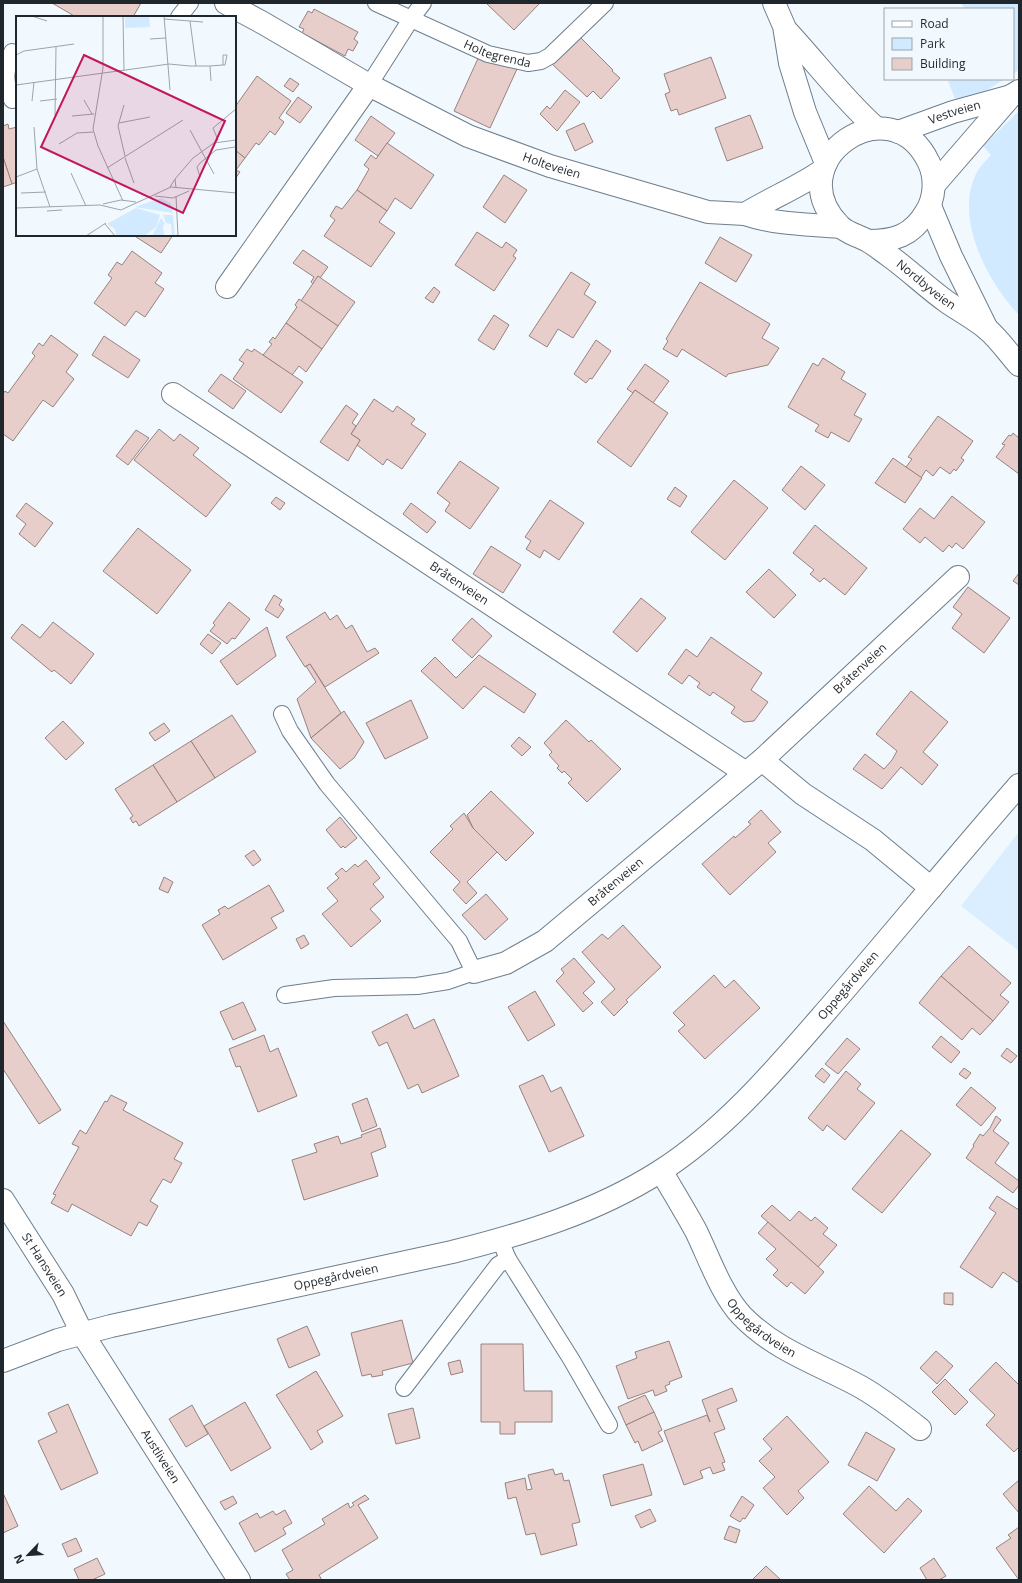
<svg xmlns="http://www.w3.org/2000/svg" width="1022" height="1583" font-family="'Open Sans',sans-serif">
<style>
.built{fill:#daeeff}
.green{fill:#d1eaff}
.building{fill:#e7ceca;stroke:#99827e}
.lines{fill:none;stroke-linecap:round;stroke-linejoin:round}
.lane-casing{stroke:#6e7e8c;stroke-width:18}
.street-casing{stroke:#6e7e8c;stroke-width:24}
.secondary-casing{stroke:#6e7e8c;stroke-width:24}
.lane{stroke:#fff;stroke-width:16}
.street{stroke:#fff;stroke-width:22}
.secondary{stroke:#fff;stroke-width:22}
.labels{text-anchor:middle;stroke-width:3.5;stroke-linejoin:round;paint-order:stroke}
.street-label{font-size:12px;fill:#1f262c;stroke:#f1f8fe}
.inset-road{fill:none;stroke:#9da4aa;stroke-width:1}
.view{fill:#c2185b;fill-opacity:0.15;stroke:#c2185b;stroke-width:2}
.inset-edge{fill:none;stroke:#1f262c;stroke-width:2}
</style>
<rect width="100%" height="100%" fill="#f1f8fe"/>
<polygon class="built" points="1019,832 1019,951 961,906"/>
<g class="green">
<polygon points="961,3 1019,3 1019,70 1013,74 1013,9 965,9"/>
<polygon points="955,79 1005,79 987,90 955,99 948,81"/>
<path d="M 1019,111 L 1019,315 C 988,283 954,219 976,174 C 979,167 986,161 991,155 L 983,146 Z"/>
</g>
<g class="building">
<polygon points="52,3 141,3 133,17 76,17"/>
<polygon points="486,3 540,3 514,30"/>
<polygon points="314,9 358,32 354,39 358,42 353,51 348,49 345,56 302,33 304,29 299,27 308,11 312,13"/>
<polygon points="579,36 613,70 612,71 620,78 601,99 593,91 587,97 552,64"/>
<polygon points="481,52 517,69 490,128 454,111"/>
<polygon points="711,57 726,98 679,115 677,109 671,111 665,94 670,92 664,74"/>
<polygon points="257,76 291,101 279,118 284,122 275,135 270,131 259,145 256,143 245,158 235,150 235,107"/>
<polygon points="290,78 299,84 293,92 284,86"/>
<polygon points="565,90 580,102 557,131 540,114 547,106 550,109"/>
<polygon points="298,97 312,107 300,123 286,113"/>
<polygon points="750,115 763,148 727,161 715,128"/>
<polygon points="371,116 395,133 378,156 355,140"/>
<polygon points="584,123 593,142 575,151 566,131"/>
<polygon points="8,124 9,129 17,127 17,182 12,184 3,157 3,126"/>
<polygon points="387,143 434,175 411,209 395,198 387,211 357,190 369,169 364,165 371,155 376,159"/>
<polygon points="235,150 245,158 236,170 240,172 235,179"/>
<polygon points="3,157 12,184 3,187"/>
<polygon points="504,175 527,190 505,223 483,207"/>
<polygon points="357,190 387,211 379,222 395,233 371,267 324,236 335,220 330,216 336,206 342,209"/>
<polygon points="477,232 502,248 506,242 517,250 513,256 516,258 494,291 455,265"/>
<polygon points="133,235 173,235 161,253"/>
<polygon points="720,237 752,255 736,282 705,263"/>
<polygon points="303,250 328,267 320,278 318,276 313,284 311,282 314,277 293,263"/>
<polygon points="132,251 162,273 155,283 164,289 145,317 136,311 125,326 94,303 112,278 108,275 117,262 122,265"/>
<polygon points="571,272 590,284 584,294 596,302 573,338 558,329 547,347 529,336"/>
<polygon points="318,276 355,302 338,326 301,301"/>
<polygon points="700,282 770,324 762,338 779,348 768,365 728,374 726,377 682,349 677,357 663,349 668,341 666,339"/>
<polygon points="434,287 440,292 433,303 425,298"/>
<polygon points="299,299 338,326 322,349 286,323 297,307 295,305"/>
<polygon points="494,315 509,325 494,350 478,340"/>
<polygon points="286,323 322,349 306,372 299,366 292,375 263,355 272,344 269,342 273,337 275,339"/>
<polygon points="51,335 78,355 66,372 74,379 53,407 43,400 13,441 3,434 3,394 5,391 8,393 35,356 32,353 39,343 43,346"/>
<polygon points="104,336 140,360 128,378 92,355"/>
<polygon points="596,340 611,351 592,379 590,378 586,383 574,374"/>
<polygon points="247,349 252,352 254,349 303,382 281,413 233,379 244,363 239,360"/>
<polygon points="823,358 845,372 841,379 866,394 854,415 862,419 849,442 831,432 828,438 815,431 819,425 788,407 813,363 818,366"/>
<polygon points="645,364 669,381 653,403 635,390 633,393 627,389"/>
<polygon points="221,374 246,391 233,409 208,391"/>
<polygon points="635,390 668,413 631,467 597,442"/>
<polygon points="374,399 393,412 397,406 415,419 411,424 426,434 402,469 387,459 383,465 357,445 360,440 351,434"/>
<polygon points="346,405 358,414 352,423 356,426 351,434 360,440 348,461 320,442"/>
<polygon points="938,416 973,441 961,458 964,460 956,471 954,469 950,474 940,467 933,476 926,470 921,478 906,467 912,459 908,457"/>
<polygon points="159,429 174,441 180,434 199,448 193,455 231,485 206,517 134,460"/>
<polygon points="136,430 149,438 128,465 116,456"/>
<polygon points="1013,433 1019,438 1019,474 996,457 1005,445 1002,444 1009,435 1011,436"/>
<polygon points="893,458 922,478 905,503 875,483"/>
<polygon points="460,461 499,488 470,529 445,511 450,503 437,493"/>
<polygon points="801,466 825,485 805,510 782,490"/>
<polygon points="734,480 768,508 725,560 691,532"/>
<polygon points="675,487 687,496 680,507 667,499"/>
<polygon points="952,496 985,522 963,549 956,543 952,548 949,545 943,552 925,537 920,543 903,529 920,508 934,519"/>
<polygon points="276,497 285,503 280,510 271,503"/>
<polygon points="550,500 584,523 559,560 544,550 540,558 526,549 531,541 525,537"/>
<polygon points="26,503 53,523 35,547 19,534 26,524 16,516"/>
<polygon points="411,503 436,522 427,533 403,514"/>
<polygon points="815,525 867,568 845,595 824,578 820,582 810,574 814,570 793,553"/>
<polygon points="138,528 191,570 157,614 103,571"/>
<polygon points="491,546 521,565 503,593 473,574"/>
<polygon points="769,569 796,595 774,618 746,592"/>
<polygon points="1019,573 1019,585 1013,581"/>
<polygon points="968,587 1010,618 984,653 952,628 962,614 953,607"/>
<polygon points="274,595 282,600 279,605 284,609 278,618 265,610"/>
<polygon points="641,598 666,618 637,652 613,632"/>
<polygon points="229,602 250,619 235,639 232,638 227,644 210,631 215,625 213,623"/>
<polygon points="325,612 330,620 337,615 346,629 352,625 367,652 375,648 379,653 325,687 310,664 305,667 286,637"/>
<polygon points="472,618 492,636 472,658 452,640"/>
<polygon points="53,622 94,654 71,684 54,670 52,672 11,638 22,624 40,638"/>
<polygon points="267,627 276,656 237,685 220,661"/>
<polygon points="208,634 221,643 212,654 200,644"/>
<polygon points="711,637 762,673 751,690 768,702 754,721 744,722 731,713 735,707 713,692 710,696 697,687 700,683 689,675 682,684 668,674 686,649 697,657"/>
<polygon points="479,655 536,694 524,713 484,686 463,709 421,671 435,657 456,678"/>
<polygon points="310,664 341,713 311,738 297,699 316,682 306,666"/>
<polygon points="911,691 948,722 923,752 938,765 922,785 901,767 882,789 853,769 865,754 884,769 892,760 897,751 876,734"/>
<polygon points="411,700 428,738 385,759 366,723"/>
<polygon points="344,711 364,742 354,758 340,769 311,738"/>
<polygon points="232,715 256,752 215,778 191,741"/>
<polygon points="566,720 589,742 591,740 621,769 587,802 568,783 572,779 564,771 562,773 557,768 559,766 549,755 552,752 544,743"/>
<polygon points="63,721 84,743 66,760 45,738"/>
<polygon points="164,723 170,731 155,741 149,733"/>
<polygon points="519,737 531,747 522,756 511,746"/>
<polygon points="191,741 215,778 177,802 153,765"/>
<polygon points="153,765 177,802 139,826 136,821 133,823 130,818 133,816 115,789"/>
<polygon points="491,791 534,833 506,861 473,828 467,815"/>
<polygon points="761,810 781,832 768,843 776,852 730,895 702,864 734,836 735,838 751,824 748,822"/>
<polygon points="464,813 473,828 497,852 467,882 477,893 466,904 453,890 460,882 430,852 453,829 450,826"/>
<polygon points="340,817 357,838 345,848 343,846 341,848 326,830"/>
<polygon points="254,850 261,860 253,866 245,856"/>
<polygon points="366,860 380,878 373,884 384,897 370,909 381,921 351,947 322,914 338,901 327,888 339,878 335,874 342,868 346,872 355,864 358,867"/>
<polygon points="164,877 173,882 168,893 159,889"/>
<polygon points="269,885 284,911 271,918 277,928 223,960 202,925 220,914 218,910 225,906 228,909"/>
<polygon points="486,894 508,919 485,940 462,915"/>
<polygon points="623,925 661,967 626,1000 628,1002 614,1016 601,1002 615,989 582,952 602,934 608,939"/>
<polygon points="304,935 309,944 301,949 296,939"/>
<polygon points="969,946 1011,983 1000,995 1009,1002 993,1021 941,976"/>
<polygon points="574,958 595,982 583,993 593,1003 583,1012 556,981 564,973 561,969"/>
<polygon points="714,975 725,988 734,980 760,1008 705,1059 678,1031 685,1025 673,1013"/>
<polygon points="941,976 993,1021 980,1035 972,1028 962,1040 919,1003"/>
<polygon points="535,991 555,1025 528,1041 508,1007"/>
<polygon points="243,1002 256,1030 233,1040 220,1012"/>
<polygon points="407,1014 414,1029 434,1019 459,1076 422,1093 418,1084 408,1089 387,1042 379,1046 372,1032"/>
<polygon points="3,1021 61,1110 39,1124 3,1069"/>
<polygon points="264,1035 270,1052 278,1048 297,1096 258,1112 240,1066 236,1067 229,1049"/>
<polygon points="941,1036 960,1052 951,1063 932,1047"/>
<polygon points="847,1038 860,1049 838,1074 825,1064"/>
<polygon points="1007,1048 1017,1056 1011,1063 1001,1056"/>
<polygon points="822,1068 830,1075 824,1083 815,1076"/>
<polygon points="964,1068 971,1073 966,1079 959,1074"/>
<polygon points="846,1071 861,1084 857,1089 875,1103 845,1140 827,1125 823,1131 808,1118"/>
<polygon points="543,1075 551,1092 561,1087 584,1136 549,1152 519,1086"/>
<polygon points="971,1087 996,1108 981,1126 956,1105"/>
<polygon points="111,1095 127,1103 123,1110 183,1143 174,1159 182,1163 171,1183 163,1179 150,1201 158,1206 147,1226 139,1222 131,1236 72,1204 68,1212 51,1203 56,1195 53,1194 79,1147 72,1144 80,1130 86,1134 105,1101 107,1102"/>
<polygon points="367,1098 377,1126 362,1132 352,1104"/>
<polygon points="996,1116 1001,1120 993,1131 1009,1143 995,1163 1019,1181 1019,1185 1013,1193 966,1158 974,1146 973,1145 980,1134 983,1136 990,1128"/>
<polygon points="380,1128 386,1147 371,1153 378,1176 304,1200 292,1160 317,1152 314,1144 338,1136 341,1144 362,1137 361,1135"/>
<polygon points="901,1130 931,1154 882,1213 852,1189"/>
<polygon points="997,1196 1019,1210 1019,1283 1003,1272 992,1288 960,1267 996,1213 989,1208"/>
<polygon points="772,1205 790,1221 799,1211 811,1221 815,1217 828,1228 823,1234 837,1245 818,1267 761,1216"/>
<polygon points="768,1222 824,1272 805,1294 791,1282 787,1287 773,1275 778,1270 766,1259 776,1249 758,1233"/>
<polygon points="944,1293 953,1293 953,1305 944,1304"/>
<polygon points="402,1320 413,1363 382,1371 383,1375 372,1377 371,1374 362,1376 351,1333"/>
<polygon points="307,1326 320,1355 289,1368 277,1339"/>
<polygon points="669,1341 682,1377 669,1382 670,1384 665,1386 667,1391 655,1396 653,1390 628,1399 616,1366 637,1358 635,1352"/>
<polygon points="481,1344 523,1344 524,1391 552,1391 552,1422 515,1422 515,1434 500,1434 500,1422 481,1422"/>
<polygon points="936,1351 953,1366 937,1384 920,1368"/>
<polygon points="460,1360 463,1372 451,1375 448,1363"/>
<polygon points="996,1362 1019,1385 1019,1447 1014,1452 986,1425 995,1415 969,1390"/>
<polygon points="316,1371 343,1416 317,1431 323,1442 311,1450 276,1395"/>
<polygon points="945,1379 968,1402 955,1415 932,1392"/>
<polygon points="732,1388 737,1401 717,1409 725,1429 714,1433 725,1462 722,1463 725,1470 713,1474 710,1467 700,1471 703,1478 684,1485 664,1431 707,1415 710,1422 702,1400"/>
<polygon points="645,1395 654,1412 626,1425 618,1407"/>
<polygon points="245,1402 271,1448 231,1471 204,1426"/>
<polygon points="68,1404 98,1473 61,1490 38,1441 57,1432 48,1413"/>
<polygon points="192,1405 208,1434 186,1447 169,1419"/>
<polygon points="413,1408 420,1438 396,1444 388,1414"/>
<polygon points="654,1412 662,1430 658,1432 663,1441 642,1451 638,1441 635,1443 626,1425"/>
<polygon points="787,1416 829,1462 798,1491 804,1498 787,1515 763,1488 775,1477 759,1461 772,1449 763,1439"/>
<polygon points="866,1432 895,1449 877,1481 848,1465"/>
<polygon points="643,1464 652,1495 611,1506 603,1475"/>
<polygon points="553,1469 555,1475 562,1473 564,1481 569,1480 580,1522 572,1524 577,1545 541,1555 535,1533 526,1535 516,1497 508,1499 505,1483 525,1478 527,1490 532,1489 528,1475"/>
<polygon points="1019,1480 1019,1513 1003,1494"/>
<polygon points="869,1486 896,1511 908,1498 922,1511 884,1553 843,1514"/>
<polygon points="3,1493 18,1526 3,1533"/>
<polygon points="365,1495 369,1499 358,1505 378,1538 319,1575 322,1580 290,1580 286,1574 293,1570 282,1550 325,1524 322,1519 348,1503 350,1508 354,1505 352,1503"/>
<polygon points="233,1496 237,1503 225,1510 220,1502"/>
<polygon points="742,1496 754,1505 745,1519 743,1518 740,1522 730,1516"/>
<polygon points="650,1509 656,1521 641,1528 635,1516"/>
<polygon points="285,1510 292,1523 283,1528 286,1534 255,1552 239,1523 257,1513 260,1518 273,1511 276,1515"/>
<polygon points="729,1526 740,1530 736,1543 724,1539"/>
<polygon points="1019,1527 1019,1580 996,1548 1011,1538 1008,1535"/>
<polygon points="76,1538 82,1551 68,1557 62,1544"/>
<polygon points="97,1558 105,1574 92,1580 79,1580 74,1569"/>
<polygon points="934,1558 946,1576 939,1580 927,1580 920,1568"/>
<polygon points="766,1566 781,1580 752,1580"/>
</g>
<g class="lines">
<defs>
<g id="lane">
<path id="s1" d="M 376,3 L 488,54 L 528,63 L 541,61 L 550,56 L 605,3"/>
<polyline points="179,17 190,3"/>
<path d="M 12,52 C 5,73 4,79 12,100"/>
<polyline points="369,85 411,19 423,3"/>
<polyline points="282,714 290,731 327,784 459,941 474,972 448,981 417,986 334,988 285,995"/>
<polyline points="500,1240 508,1259 571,1359 609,1425"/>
<polyline points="404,1388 498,1265 508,1259"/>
</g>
<g id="street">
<path id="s2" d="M 226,3 L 263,23 L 369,85 L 468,136 L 550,166 L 708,212 L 745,214"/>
<path d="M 823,170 C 799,187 771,198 745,214 C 778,225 807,224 840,227"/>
<polyline points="227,287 369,85"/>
<path id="s3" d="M 173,394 L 746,773 L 762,760 L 803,794 L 873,840 L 931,888"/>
<path id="s4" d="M 762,760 L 958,577"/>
<path id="s5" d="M 474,972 L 506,963 L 545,941 L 746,773"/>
<path id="s6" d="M 661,1171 C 673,1191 685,1211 696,1231 C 709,1258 722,1295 742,1316 C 776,1351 819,1364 861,1387 C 882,1399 901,1414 920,1429"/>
<path id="s7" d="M 3,1200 L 63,1294 L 82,1333 L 239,1580"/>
</g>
<g id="secondary">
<polyline points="774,3 784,26 790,63 805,112 826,163"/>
<path d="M 785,29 C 816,62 843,99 876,128"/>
<path id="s8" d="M 898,132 L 953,112 L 1011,96 L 1019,91"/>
<polyline points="934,185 1011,96"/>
<polyline points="930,206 951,256 987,329"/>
<path id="s9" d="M 868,241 C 894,241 912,236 926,212 C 935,198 936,178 929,163 C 891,82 777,161 839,225 C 847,234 858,235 868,241 C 875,245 881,250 888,255 C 908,269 926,287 947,302 C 960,311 975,319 987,329 C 999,339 1009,354 1019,365"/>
<path id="s10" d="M 3,1361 L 58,1340 L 111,1326 L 452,1252 C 524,1234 596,1212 659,1172 C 728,1128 782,1062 835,1001 C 897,929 957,856 1019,785"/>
</g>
</defs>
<use href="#lane" class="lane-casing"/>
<use href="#street" class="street-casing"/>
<use href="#secondary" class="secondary-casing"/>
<use href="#lane" class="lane"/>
<use href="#street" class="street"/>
<use href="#secondary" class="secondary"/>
</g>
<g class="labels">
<g class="street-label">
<text dy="4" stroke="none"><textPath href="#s1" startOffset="132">Holtegrenda</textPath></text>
<text dy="4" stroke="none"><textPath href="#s8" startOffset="60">Vestveien</textPath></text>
<text dy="4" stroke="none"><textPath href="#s2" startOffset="365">Holteveien</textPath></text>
<text dy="4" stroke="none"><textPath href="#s9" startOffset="424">Nordbyveien</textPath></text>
<text dy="4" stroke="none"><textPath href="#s3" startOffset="343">Bråtenveien</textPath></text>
<text dy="4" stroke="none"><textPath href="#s4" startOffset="134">Bråtenveien</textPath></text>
<text dy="4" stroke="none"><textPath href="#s5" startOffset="170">Bråtenveien</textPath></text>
<text dy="4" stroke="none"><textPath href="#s10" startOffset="952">Oppegårdveien</textPath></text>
<text dy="4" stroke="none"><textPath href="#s7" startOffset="77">St Hansveien</textPath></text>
<text dy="4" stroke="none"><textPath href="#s10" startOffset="344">Oppegårdveien</textPath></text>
<text dy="4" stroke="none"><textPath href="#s6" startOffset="189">Oppegårdveien</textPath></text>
<text dy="4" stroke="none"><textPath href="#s7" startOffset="301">Austliveien</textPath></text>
</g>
</g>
<g transform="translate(16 16)">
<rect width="220" height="220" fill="#f1f8fe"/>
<path d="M 109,0 L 133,0 L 134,11 L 109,12 ZM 145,182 L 155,187 L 157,197 L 119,191 ZM 120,192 L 144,199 L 140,211 L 128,220 L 100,220 L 99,213 L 91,208 ZM 147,199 L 157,199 L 159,220 L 156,220 L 155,208 L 150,207 ZM 145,202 L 149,208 L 147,209 L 148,220 L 136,220 Z" fill="#d1eaff"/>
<path class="inset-road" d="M 16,0 L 31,5M 87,0 L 87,52 L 77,113 L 82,130 L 107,185M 107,0 L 108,55M 148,0 L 154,74M 148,3 L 187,6M 174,5 L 180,50M 134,23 L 150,22M 0,39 L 8,35 L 58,28M 194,50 L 195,65M 0,69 L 153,48 L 174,50 L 194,50 L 207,49 L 209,49 L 211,39 L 207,39 L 207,49M 68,84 L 76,98M 16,85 L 18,66M 24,85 L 41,83M 108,89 L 102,110 L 109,140M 39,99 L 40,31M 56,100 L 78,98M 103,107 L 134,101M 18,111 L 21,153 L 34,191M 174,114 L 198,158M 198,127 L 220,124M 43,128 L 61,117 L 77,116M 109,142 L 118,167M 91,152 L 167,104M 55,157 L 70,190M 0,161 L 21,153M 184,161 L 181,151 L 184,147 L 200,134 L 219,131M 159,163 L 177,142 L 202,124 L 197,112 L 220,93M 154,171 L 159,163 L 160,172M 5,177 L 30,176M 139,180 L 157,182 L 173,175M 160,180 L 162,220M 87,188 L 105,184 L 120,186M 0,192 L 84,189 L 105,194 L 155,171 L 220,177M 31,195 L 46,194M 89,208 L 99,220M 70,220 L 90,207"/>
<path class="view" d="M 68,39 L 209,105 L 167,197 L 25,131 Z"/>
<rect width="220" height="220" class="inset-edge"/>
</g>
<rect width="1022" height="1583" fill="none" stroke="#1f262c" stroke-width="8"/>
<rect x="884" y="8" width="130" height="72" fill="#f1f8fe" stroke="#9da4aa"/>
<rect x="892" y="21" width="20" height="6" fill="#ffffff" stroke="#9da4aa"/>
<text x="920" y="28" font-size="12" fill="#1f262c">Road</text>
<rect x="892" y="38" width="20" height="12" fill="#d1eaff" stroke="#9da4aa"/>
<text x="920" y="48" font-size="12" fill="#1f262c">Park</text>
<rect x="892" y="58" width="20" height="12" fill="#e7ceca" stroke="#9da4aa"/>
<text x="920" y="68" font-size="12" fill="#1f262c">Building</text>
<g transform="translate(28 1555) rotate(245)" stroke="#f1f8fe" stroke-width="3" paint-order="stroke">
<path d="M0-3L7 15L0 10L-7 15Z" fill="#1f262c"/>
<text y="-6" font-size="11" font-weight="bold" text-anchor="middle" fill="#1f262c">N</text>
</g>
</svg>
